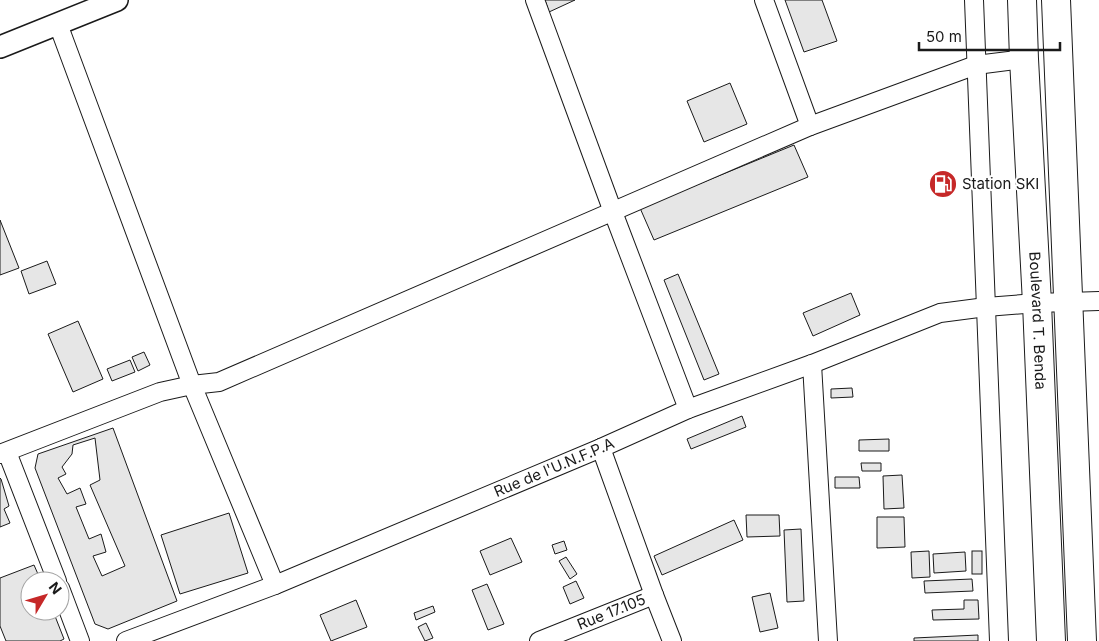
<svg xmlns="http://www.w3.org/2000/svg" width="1099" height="641" font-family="Inter,sans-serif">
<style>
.building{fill:#e6e6e6;stroke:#1a1a1a;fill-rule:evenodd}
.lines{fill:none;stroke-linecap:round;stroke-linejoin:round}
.minor-casing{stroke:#1a1a1a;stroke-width:20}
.tertiary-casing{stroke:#1a1a1a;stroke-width:24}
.trunk-casing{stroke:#1a1a1a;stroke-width:30}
.minor{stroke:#fff;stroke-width:18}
.tertiary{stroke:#fff;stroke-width:21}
.trunk{stroke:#fff;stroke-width:28}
.labels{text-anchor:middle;stroke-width:4;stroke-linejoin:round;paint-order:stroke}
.poi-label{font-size:15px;fill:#1a1a1a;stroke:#fff;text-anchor:start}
.street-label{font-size:15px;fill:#1a1a1a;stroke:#fff}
</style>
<rect width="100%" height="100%" fill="#fff"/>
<g class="building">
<polygon points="545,0 575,0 549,12"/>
<polygon points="785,0 822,0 837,41 804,52"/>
<polygon points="730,83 747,124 704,142 687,101"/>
<polygon points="794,145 808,177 654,240 640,208"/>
<polygon points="0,220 19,268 0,275"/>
<polygon points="47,261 56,284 29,294 21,271"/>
<polygon points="678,274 719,374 704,380 664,280"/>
<polygon points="851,293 860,315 813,336 803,313"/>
<polygon points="78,321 103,379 73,392 48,334"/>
<polygon points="144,352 150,365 138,371 132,357"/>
<polygon points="130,360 135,372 112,381 107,369"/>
<polygon points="852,388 853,397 831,398 831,389"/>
<polygon points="742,416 746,427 691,449 687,439"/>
<path d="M 113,428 L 177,601 L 108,629 L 95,624 L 35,468 L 38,454 ZM 95,438 L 100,480 L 90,485 L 125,566 L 102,576 L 93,556 L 106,552 L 101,534 L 89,539 L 76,507 L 86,504 L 80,488 L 67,494 L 58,478 L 66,474 L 62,467 L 72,454 L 73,445 Z"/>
<polygon points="889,439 889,451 859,451 859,440"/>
<polygon points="861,463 881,463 881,471 862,471"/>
<polygon points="902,475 904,508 884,509 883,476"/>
<polygon points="835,477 859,477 860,488 835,488"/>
<polygon points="0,478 1,479 9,506 4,509 10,523 0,527"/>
<polygon points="229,513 248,573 180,594 161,535"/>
<polygon points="746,515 779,515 780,536 747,537"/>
<polygon points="877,517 904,517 905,547 877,548"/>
<polygon points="734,520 743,540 662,575 654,556"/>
<polygon points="801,529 804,601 787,602 784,530"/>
<polygon points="511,538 522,562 490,575 480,551"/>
<polygon points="564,541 567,550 555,554 552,545"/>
<polygon points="929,551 930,577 912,578 911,552"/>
<rect x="972" y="551" width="10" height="23"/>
<polygon points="965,552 966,571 934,573 933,554"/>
<polygon points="566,557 577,574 570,579 559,561"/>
<polygon points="34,565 41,581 30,581 30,611 53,611 64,639 60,641 6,641 0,626 0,578"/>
<polygon points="972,579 973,591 925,593 924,581"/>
<polygon points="576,581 584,598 570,604 563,587"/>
<polygon points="487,584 504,624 488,630 472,590"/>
<polygon points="770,593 778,628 760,632 752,597"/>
<polygon points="356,600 367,627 331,641 320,615"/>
<polygon points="964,600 978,600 979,619 933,620 932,610 964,609"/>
<polygon points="433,606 435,612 416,620 414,613"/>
<polygon points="426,623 433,638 425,641 418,627"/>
<polygon points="978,635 978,641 914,641 914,638"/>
</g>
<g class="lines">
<defs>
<g id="minor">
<polyline points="535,0 613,212 688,409"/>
<polyline points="764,0 810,126"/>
<polyline points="974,0 999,641"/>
<polyline points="58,24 192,385 275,585"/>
<polyline points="812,364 828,641"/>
<polyline points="601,448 654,595 672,641"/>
<polyline points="7,452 57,581"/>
<polyline points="0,454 160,392 192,385 219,382 810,126 976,65 1024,59"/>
<polyline points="60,588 80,641"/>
<path id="s1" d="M 126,641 L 275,585 L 601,448 L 688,409 L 812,364 L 940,313 L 986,307 L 1037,303 L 1099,301"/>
<path id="s2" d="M 539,641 L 654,595"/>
</g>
<polyline id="tertiary" points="0,47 117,0"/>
<g id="trunk">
<path id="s3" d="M 1022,0 L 1024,59 L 1037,303 L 1051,641"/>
<polyline points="1056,0 1082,641"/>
</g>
</defs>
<use href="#minor" class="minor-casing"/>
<use href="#tertiary" class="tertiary-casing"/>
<use href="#trunk" class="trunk-casing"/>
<use href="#minor" class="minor"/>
<use href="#tertiary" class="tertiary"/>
<use href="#trunk" class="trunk"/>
</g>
<defs>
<symbol id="fuel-disc" viewBox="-11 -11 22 22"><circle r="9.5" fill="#c62828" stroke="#fff"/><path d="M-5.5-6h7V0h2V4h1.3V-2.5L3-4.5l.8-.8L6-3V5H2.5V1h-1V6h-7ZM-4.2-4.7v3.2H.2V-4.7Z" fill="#fff"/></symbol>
</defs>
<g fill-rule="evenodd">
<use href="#fuel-disc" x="927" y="168" width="32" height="32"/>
</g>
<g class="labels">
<g class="poi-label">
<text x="962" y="189">Station SKI</text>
</g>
<g class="street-label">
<text dy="5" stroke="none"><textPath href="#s3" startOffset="321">Boulevard T. Benda</textPath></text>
<text dy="5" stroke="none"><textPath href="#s1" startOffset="462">Rue de l'U.N.F.P.A</textPath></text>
<text dy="5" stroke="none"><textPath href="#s2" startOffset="78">Rue 17.105</textPath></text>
</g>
</g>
<g transform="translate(45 596) rotate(52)"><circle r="24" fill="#ffffff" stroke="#a3a3a3"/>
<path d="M0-4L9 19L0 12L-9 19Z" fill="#c62828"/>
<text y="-8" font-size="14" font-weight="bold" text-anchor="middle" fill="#1a1a1a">N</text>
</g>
<path d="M919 42v8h141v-8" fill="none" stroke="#1a1a1a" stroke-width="2.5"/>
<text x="926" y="42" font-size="15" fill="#1a1a1a" stroke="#ffffff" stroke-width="4" paint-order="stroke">50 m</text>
</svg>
